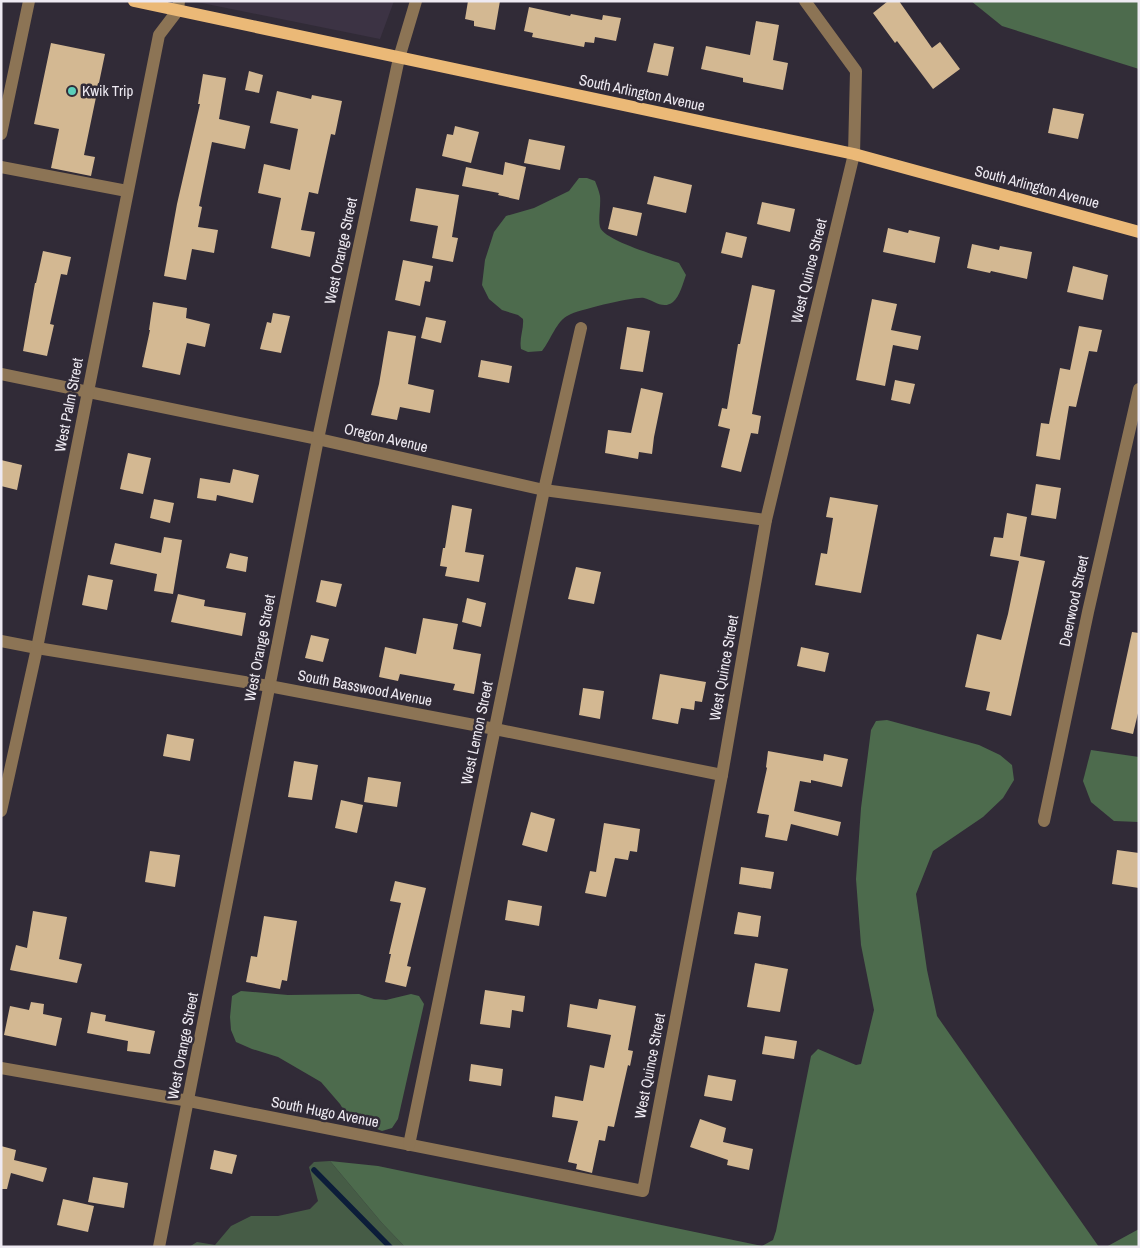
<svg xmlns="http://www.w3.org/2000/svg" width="1140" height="1248" font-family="'Archivo Narrow',sans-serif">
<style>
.built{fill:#3c3344}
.green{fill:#465c46}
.forest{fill:#4d6b4d}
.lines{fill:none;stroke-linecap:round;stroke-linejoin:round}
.stream{stroke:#0c1d39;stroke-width:5.5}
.building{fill:#d3b892}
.minor{stroke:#8c7455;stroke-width:12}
.major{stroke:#ebb977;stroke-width:12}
.poi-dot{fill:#5cceba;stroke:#312b37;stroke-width:2}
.labels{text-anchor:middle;stroke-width:5;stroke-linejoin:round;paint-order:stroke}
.poi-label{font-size:15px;fill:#eeeaf2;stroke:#312b37;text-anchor:start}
.street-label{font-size:15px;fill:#eeeaf2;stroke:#312b37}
</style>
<rect width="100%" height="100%" fill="#312b37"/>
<polygon class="built" points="192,1 394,1 380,39"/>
<polygon class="green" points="330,1161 382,1223 405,1247 189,1247 197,1242 215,1245 231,1226 251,1216 278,1216 310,1209 318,1201 309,1167 314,1162"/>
<g class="forest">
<polygon points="971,1 1139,1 1139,69 1002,26"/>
<path d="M 579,178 L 587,178 L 595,181 C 597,186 599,191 600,196 C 601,206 598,218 600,227 C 604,241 665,258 679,263 L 686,275 C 683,283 680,296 673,302 C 663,310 653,300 644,298 C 636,296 578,310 569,315 C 556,321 551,340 542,351 L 528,352 L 521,349 C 519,338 524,329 523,319 L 518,315 L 502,310 L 489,299 L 482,285 L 485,260 L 494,232 L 506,216 L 534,208 L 569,191 Z"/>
<polygon points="887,720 979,745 1000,755 1012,765 1014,780 1003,798 983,817 933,851 916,894 927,970 937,1016 1099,1247 405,1247 382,1223 330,1161 378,1166 762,1246 773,1240 776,1231 811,1056 818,1049 856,1065 861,1064 874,1010 861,945 856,879 861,808 871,730 876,721"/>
<polygon points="1091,750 1139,757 1139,822 1114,821 1091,802 1083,781"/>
<polygon points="241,991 288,995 359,994 374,999 386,1000 411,994 419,996 424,1004 398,1119 392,1128 382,1131 360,1122 346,1114 340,1104 321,1082 278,1057 252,1049 236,1042 231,1030 230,1017 232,996"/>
<polygon points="1139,1229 1139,1247 1106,1247"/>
</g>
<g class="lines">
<polyline class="stream" points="314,1170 390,1247"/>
</g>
<g class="building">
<polygon points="468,1 500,1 495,30 474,26 474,21 465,19"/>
<polygon points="888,1 899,1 932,48 940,42 960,69 933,89 897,41 895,43 873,13"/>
<polygon points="529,7 570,16 571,14 602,20 603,15 621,18 616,41 595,37 594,43 585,42 584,47 532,37 533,33 524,31"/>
<polygon points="756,21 779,25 773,60 788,63 783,90 743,82 743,78 701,69 706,46 750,55"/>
<polygon points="51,43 105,54 84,155 95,157 91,176 51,168 59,129 34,124"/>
<polygon points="654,43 674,47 668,76 647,72"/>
<polygon points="249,71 263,75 259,93 245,90"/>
<polygon points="203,74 226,78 219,119 250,126 245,149 212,142 199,206 202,207 198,227 218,230 214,253 192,249 186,280 164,276 177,204 200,104 198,104"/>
<polygon points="277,91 311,99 312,95 342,101 335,135 331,134 318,194 309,192 301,230 315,232 310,257 271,248 281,198 258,193 264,164 290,170 298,129 270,123"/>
<polygon points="1053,108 1084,114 1078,139 1048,133"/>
<polygon points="455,126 479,132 471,163 442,156 447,134 453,135"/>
<polygon points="529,139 565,146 560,170 524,163"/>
<polygon points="505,162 526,167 519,200 498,195 499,193 462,186 466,167 503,175"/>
<polygon points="654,176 692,185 686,213 647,204"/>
<polygon points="416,188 459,195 452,237 458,238 453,262 432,258 438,226 410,221"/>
<polygon points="762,202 795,209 790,232 757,224"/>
<polygon points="613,207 642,213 637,236 608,229"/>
<polygon points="888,228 908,233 909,230 940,237 935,263 883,252"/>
<polygon points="726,232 747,237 742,258 721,253"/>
<polygon points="972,244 999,250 1000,246 1032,252 1027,279 991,271 990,273 967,268"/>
<polygon points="43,251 71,257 67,275 61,274 50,324 54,325 47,356 23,351 35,283 36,283"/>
<polygon points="403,260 433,266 430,282 425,281 420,306 395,300"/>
<polygon points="1073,266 1108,275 1103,300 1067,292"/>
<polygon points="752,285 775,290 752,414 761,416 758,434 751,433 741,472 721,467 730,429 718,426 722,408 727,409 738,344 740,344"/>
<polygon points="872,299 897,304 891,330 921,336 918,350 893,345 885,386 856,380"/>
<polygon points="153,302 187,308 186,318 210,324 205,347 187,343 180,375 142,367 150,330 149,330"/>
<polygon points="273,313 290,316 281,353 260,349 267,322 271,323"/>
<polygon points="426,317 446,321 441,343 421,338"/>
<polygon points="1079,326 1102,330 1097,352 1089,351 1076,407 1069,406 1060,460 1036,456 1041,423 1049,424 1060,368 1070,370"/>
<polygon points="627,327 650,331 643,372 620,369"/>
<polygon points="388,331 416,336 408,384 434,390 430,413 400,407 397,420 371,415 379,384"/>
<polygon points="481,360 512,366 509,383 478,377"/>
<polygon points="895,380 915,384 910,404 891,400"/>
<polygon points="641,388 663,393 654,437 652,454 639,452 638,459 605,453 608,430 631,433"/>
<polygon points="128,453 151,458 143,494 120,489"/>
<polygon points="1,460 22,465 17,490 1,486"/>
<polygon points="233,469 259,475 253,503 217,495 216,501 197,498 200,478 230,483"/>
<polygon points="1036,484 1061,488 1056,519 1031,515"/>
<polygon points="830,497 878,505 861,593 815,585 821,553 827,554 833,518 826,517"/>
<polygon points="154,499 174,503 170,523 150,518"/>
<polygon points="452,505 472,509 465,552 484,555 479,582 445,576 447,567 440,566 443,548 445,548"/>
<polygon points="1007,513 1027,517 1020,556 1045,561 1011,716 986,710 990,692 965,687 977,634 1001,640 1008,614 1019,561 990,556 994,537 1003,538"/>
<polygon points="164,537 182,540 173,594 154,591 157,574 110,564 115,543 161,553"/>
<polygon points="230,553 248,557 246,572 226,568"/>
<polygon points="576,567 601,572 594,604 568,599"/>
<polygon points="88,575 113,580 107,610 82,605"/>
<polygon points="321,580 342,584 336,607 316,602"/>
<polygon points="178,594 205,600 204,606 246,613 242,636 171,622"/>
<polygon points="467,598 486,603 481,627 462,622"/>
<polygon points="423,618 458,624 453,649 481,654 474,694 453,690 455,684 400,674 398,681 379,677 385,647 416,654"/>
<polygon points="1132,632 1139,633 1139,709 1133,734 1111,729"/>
<polygon points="311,635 329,639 323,662 305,658"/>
<polygon points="801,647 829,653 825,672 797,666"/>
<polygon points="660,674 706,682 702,702 695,701 694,710 681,708 678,724 652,719"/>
<polygon points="583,688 604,691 600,719 579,715"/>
<polygon points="167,734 194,739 190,761 163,756"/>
<polygon points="768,751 823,761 824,754 848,759 842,787 811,780 811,783 800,781 794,811 841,822 838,836 791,824 787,841 765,837 769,815 757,813 767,768 766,767"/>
<polygon points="294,761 318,765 312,800 288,797"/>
<polygon points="368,777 401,782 397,807 364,802"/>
<polygon points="341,800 363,805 357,833 335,828"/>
<polygon points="531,812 555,819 547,852 522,845"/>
<polygon points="604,823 640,829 637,852 630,851 628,860 615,858 606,897 585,893 590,871 596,872"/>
<polygon points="1117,850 1139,853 1139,888 1112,884"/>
<polygon points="150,851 180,855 175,887 145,882"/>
<polygon points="741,867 774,872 771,889 739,884"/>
<polygon points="395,881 426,888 407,966 411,967 406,987 385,982 391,954 389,954 401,903 390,901"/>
<polygon points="508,900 542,906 539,926 505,920"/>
<polygon points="33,911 67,917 59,959 82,964 77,983 10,970 16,945 27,948"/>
<polygon points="738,912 761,916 758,937 734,934"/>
<polygon points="264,916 297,921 287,981 282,980 280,989 246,982 251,956 257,957"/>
<polygon points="755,963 788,969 780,1012 747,1007"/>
<polygon points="485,990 525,996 523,1012 512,1010 510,1028 480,1024"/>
<polygon points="599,999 636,1006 628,1050 633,1051 630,1066 628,1065 614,1127 608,1126 605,1141 599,1140 592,1173 576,1169 577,1164 568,1162 578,1121 552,1117 555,1096 583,1101 590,1065 604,1068 611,1035 567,1027 570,1004 597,1009"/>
<polygon points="31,1002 44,1004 43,1014 62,1018 56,1046 4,1035 10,1006 29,1010"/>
<polygon points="91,1012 106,1015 105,1021 155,1031 150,1054 127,1051 128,1041 87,1033"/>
<polygon points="765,1036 797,1041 794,1059 762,1054"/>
<polygon points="471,1064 503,1069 501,1086 469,1081"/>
<polygon points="708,1075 736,1080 732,1101 704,1096"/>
<polygon points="700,1119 726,1128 723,1142 753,1149 749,1170 727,1165 728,1160 690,1147"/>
<polygon points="1,1146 16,1150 14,1160 47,1168 43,1182 11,1173 7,1189 1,1189"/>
<polygon points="214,1150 237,1155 232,1174 210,1169"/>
<polygon points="93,1177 128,1183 124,1208 88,1202"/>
<polygon points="63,1199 94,1206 88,1232 57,1225"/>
</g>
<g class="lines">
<g class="minor">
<polyline points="1,134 29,1"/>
<polyline points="1,167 127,191"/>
<polyline points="1,374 318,439 544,490 766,520"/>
<polyline points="1,641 37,648 269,686 495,729 722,775"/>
<polyline points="1,811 37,648 159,35 178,10 179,1"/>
<polyline points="1044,821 1088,612 1139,389"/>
<polyline points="1,1068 189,1101 643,1191 722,775 766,520 854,154 856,71 805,1"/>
<polyline points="409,1145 544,490 581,328"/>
<polyline points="159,1247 318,439 399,58 416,1"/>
</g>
<polyline class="major" points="134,1 854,154 1139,232"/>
</g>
<circle class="poi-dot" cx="72" cy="91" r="5"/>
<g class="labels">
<g class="poi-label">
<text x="82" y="96">Kwik Trip</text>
</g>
<g class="street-label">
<text transform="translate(642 93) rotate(12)" y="5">South Arlington Avenue</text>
<text transform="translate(1037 187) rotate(15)" y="5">South Arlington Avenue</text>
<text transform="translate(341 251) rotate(-78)" y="5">West Orange Street</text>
<text transform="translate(809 271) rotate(-76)" y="5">West Quince Street</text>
<text transform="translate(69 405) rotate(-79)" y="5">West Palm Street</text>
<text transform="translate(386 438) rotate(13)" y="5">Oregon Avenue</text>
<text transform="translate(1074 601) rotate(-78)" y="5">Deerwood Street</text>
<text transform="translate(260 648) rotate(-79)" y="5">West Orange Street</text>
<text transform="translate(724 668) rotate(-80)" y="5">West Quince Street</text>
<text transform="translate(365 688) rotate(11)" y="5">South Basswood Avenue</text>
<text transform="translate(477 733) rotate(-78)" y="5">West Lemon Street</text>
<text transform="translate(183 1046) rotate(-79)" y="5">West Orange Street</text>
<text transform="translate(650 1066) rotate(-79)" y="5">West Quince Street</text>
<text transform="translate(325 1112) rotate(11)" y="5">South Hugo Avenue</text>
</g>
</g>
<rect width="1140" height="1248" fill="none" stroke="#eeeaf2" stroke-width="5"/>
</svg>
